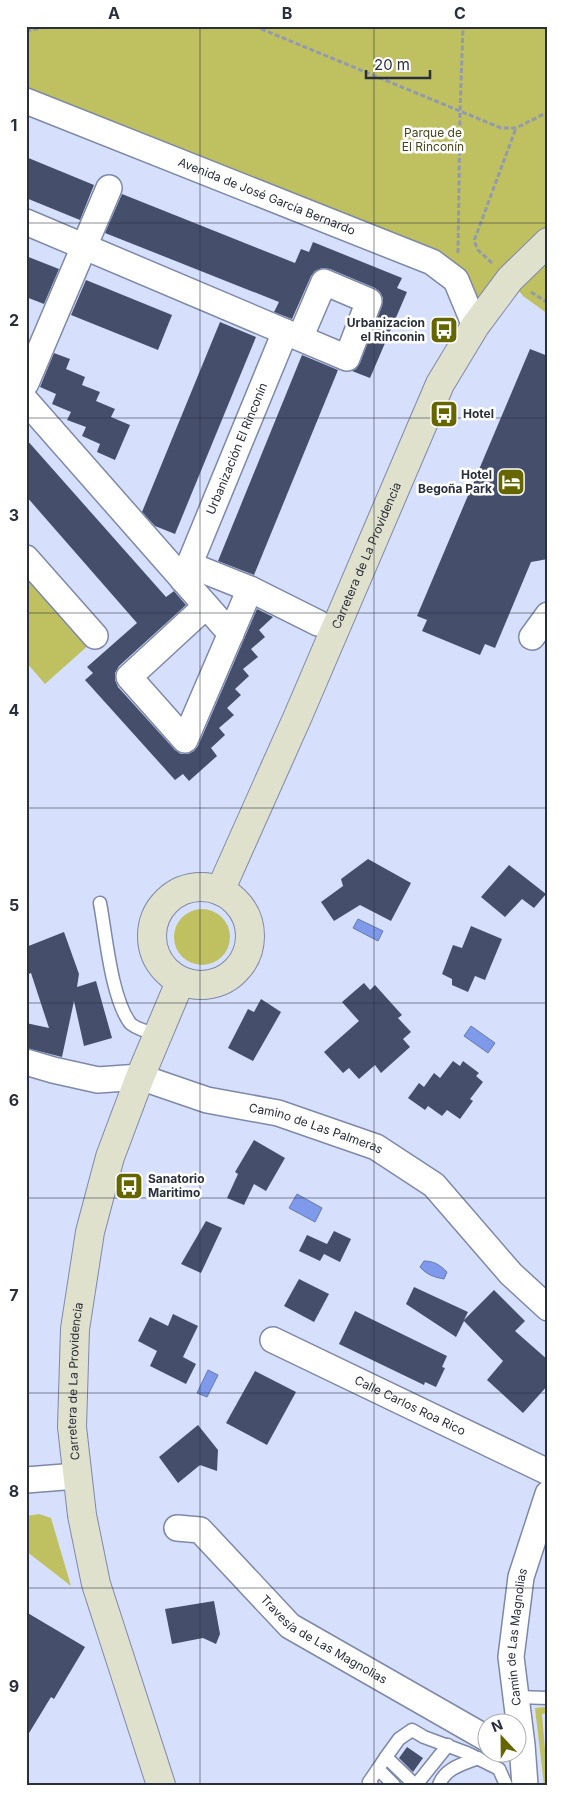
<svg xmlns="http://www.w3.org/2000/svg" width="574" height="1811" font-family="Inter,sans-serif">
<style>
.green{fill:#bfc05f}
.water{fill:#7f99eb;stroke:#6679b6}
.building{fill:#454f6c}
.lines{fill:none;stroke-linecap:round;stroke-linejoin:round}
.lane-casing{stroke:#7e89a9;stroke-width:15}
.street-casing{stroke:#7e89a9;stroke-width:28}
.secondary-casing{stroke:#7e89a9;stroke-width:30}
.path{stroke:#929ab0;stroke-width:3;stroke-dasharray:5 2.5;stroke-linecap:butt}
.lane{stroke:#fff;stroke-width:12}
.street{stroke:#fff;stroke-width:25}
.secondary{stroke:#e0e1cc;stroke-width:28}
.grid{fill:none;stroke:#2a2f3c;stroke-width:1;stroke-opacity:0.55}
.labels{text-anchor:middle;stroke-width:5;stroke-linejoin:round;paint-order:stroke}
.park-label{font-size:12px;fill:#46471d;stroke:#fff}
.street-label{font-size:12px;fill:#2a2f3c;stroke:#fff}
.poi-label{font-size:12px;font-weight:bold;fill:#2a2f3c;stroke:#fff;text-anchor:end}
.neatline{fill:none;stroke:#2a2f3c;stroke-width:2}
.grid-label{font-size:16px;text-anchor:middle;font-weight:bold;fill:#2a2f3c}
</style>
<rect width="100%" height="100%" fill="#d6e0fc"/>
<g class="green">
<polygon points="26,26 548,26 548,314 523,296 510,279 475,326 456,280 26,101"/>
<polygon points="26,570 91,643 45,684 26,662"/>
<circle cx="202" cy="937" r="28"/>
<polygon points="39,1514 51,1518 71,1586 26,1551 26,1516"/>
<polygon points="544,1707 548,1708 548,1713 542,1714 548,1785 544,1785 535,1708"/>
</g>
<g class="water">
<polygon points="358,919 383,931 378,941 353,928"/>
<polygon points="471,1026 495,1043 488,1053 464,1036"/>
<polygon points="297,1194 322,1208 315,1222 289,1208"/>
<path d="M 424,1261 C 434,1261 440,1265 447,1272 L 444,1279 C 434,1277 427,1275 420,1267 Z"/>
<polygon points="208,1370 218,1375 207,1397 197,1393"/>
</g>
<g class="building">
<polygon points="26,157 94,185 80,220 26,198"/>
<polygon points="122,194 295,263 301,249 309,252 313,242 402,278 397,288 407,292 370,378 352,371 356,369 360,363 382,306 383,298 380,292 375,288 330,269 322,268 315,271 311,276 292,319 274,312 279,302 105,233"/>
<polygon points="26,256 59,269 44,304 26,297"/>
<polygon points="86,280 172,315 158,350 71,315"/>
<polygon points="220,322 256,337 175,534 155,526 142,512"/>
<polygon points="530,349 548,356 548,559 531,562 495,648 485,644 480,655 422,631 427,620 417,616"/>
<polygon points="54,353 70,359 66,369 85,377 82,385 100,392 96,401 115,409 111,417 130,425 115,460 97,452 100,444 82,436 86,427 67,420 71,412 52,404 56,394 40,387"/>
<polygon points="302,355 338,370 254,575 218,561"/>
<polygon points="26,439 166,597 174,591 186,605 119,666 115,673 115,680 118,687 175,750 181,754 188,754 194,751 198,746 257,609 273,617 259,630 265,637 251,649 258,657 243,669 249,676 235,689 241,695 227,708 234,715 219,728 225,735 211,748 217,756 189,781 183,774 175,780 85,680 93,673 87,667 137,623 26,496"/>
<polygon points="368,859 411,883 391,921 360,905 334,921 321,902 343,886 341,879"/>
<polygon points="509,865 546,894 534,908 522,899 505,917 481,897"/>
<polygon points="471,926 502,939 485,980 475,976 468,992 452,985 452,979 442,974 453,945 462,948"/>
<polygon points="64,932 79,974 77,987 96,981 112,1038 84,1046 74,1001 62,1057 26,1048 26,1023 49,1028 31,973 26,975 26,947"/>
<polygon points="364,983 370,990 375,985 402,1015 398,1018 411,1032 403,1039 410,1047 381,1073 375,1065 359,1079 349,1068 343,1073 324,1052 359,1021 342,1002"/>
<polygon points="261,999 281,1012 253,1061 228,1048 248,1009 254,1012"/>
<polygon points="453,1061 460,1066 463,1061 479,1073 476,1076 483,1082 470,1099 473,1101 460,1119 447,1110 442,1116 428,1106 425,1110 408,1098 419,1083 424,1087 434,1073 440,1078"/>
<polygon points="254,1140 285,1158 266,1191 254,1184 244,1205 227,1198 238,1174 235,1172"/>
<polygon points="206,1221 222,1228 201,1273 181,1264"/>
<polygon points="334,1231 351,1239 340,1262 324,1254 320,1261 299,1251 307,1235 327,1244"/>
<polygon points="299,1279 329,1294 314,1322 284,1306"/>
<polygon points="414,1287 468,1312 464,1320 494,1290 525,1321 515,1331 548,1360 548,1385 523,1413 487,1380 503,1361 464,1321 456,1337 406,1304"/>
<polygon points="355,1311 447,1356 442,1367 445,1368 436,1387 425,1382 424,1385 339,1344"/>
<polygon points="173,1314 198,1326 183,1357 196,1364 186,1384 150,1366 157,1351 138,1341 150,1317 168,1326"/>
<polygon points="255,1371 296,1392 267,1445 226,1423"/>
<polygon points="198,1425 218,1450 217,1471 200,1465 178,1483 159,1457"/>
<polygon points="214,1601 220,1634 216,1644 203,1638 172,1644 165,1609"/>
<polygon points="26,1612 85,1647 54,1699 51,1697 26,1738"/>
<polygon points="407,1747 423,1758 413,1772 399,1758"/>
</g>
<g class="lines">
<defs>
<g id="lane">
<path d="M 100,903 C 106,935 111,997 130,1023 C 135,1029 151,1032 158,1036"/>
<polyline points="516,1697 548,1698"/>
<polyline points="386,1757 378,1769 394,1785"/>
<polyline points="372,1785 369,1782 378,1769"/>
<polyline points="415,1785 386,1757 399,1739 412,1730 424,1737 467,1753 499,1769 506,1785"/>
<polyline points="416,1785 448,1745"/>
<path d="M 439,1785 C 445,1768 463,1764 478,1758"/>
</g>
<g id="street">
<path id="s1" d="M 26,101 L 432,262 L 456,280 L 475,326"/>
<polyline points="26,222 347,358 369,301 324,282 300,338"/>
<polyline points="26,383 109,188"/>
<polyline points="26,401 231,634"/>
<polyline points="26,558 95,636"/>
<polyline points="190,565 250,589 318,623"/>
<path id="s2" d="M 183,580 L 285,332"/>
<polyline points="206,606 129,677 185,740 250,589"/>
<polyline points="532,637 548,615"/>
<path id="s3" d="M 26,1062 L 53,1070 L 98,1080 L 140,1077 L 207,1100 L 278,1113 L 376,1147 L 434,1185 L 511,1274 L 548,1308"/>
<path id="s4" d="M 273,1340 L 548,1472"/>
<polyline points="26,1480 77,1476"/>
<path id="s5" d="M 177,1528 L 200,1530 L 290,1626 L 486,1738"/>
<path id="s6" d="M 525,1785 L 522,1745 L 511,1657 L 521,1577 L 548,1494"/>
</g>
<g id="secondary">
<circle cx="201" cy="936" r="49"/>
<path id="s7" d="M 220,891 L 298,716 L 440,384 L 475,326 L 510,279 L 548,242"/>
<path id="s8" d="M 161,1785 L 96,1584 L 82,1515 L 72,1427 L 75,1329 L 90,1232 L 110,1157 L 140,1077 L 180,982"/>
</g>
</defs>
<use href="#lane" class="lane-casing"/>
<use href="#street" class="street-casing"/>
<use href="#secondary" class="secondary-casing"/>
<g class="path">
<polyline points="254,26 501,128 516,128 548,112"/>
<polyline points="26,31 51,26"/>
<polyline points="458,253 460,112 463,26"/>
<polyline points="492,263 478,250 474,241 516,128"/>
<polyline points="531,292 548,303"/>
</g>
<use href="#lane" class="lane"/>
<use href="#street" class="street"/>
<use href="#secondary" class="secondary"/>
</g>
<path class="grid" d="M 200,26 L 200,1785M 374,26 L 374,1785M 26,223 L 548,223M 26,418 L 548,418M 26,613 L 548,613M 26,808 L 548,808M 26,1003 L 548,1003M 26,1198 L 548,1198M 26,1393 L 548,1393M 26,1588 L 548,1588"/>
<defs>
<symbol id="bus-square" viewBox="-11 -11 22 22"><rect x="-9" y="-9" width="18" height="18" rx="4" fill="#660" stroke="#fff"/><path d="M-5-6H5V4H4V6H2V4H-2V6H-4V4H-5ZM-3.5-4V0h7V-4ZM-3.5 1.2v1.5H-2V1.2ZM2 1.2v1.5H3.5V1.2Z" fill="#fff"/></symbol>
<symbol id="hotel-square" viewBox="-11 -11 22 22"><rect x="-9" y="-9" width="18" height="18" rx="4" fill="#660" stroke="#fff"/><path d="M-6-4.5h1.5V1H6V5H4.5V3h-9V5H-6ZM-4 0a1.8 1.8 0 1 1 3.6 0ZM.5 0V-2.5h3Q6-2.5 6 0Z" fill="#fff"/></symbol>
</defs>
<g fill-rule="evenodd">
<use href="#bus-square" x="428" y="314" width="32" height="32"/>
<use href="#bus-square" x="428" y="398" width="32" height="32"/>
<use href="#hotel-square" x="495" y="466" width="32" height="32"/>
<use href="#bus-square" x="113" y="1170" width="32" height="32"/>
</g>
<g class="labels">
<g class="park-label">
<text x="433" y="137">Parque de<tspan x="433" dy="14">El Rinconín</tspan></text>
</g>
<g class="street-label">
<text dy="4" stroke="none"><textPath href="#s1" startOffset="259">Avenida de José García Bernardo</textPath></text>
<text dy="4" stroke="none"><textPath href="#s2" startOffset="142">Urbanización El Rinconín</textPath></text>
<text dy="4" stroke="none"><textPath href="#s7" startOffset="366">Carretera de La Providencia</textPath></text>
<text dy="4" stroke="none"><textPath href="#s3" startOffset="300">Camino de Las Palmeras</textPath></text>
<text dy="4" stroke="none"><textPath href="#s8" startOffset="416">Carretera de La Providencia</textPath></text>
<text dy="4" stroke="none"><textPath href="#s4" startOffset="152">Calle Carlos Roa Rico</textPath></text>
<text dy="4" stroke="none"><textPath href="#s6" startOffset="149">Camín de Las Magnolias</textPath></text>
<text dy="4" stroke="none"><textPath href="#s5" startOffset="190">Travesía de Las Magnolias</textPath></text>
</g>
<g class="poi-label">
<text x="425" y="327">Urbanizacion<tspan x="425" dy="14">el Rinconin</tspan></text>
<text x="463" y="418" text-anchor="start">Hotel</text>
<text x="492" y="479">Hotel<tspan x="492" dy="14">Begoña Park</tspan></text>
<text x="148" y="1183" text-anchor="start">Sanatorio<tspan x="148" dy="14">Maritimo</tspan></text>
</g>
</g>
<rect width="574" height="1811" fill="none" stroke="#ffffff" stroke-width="55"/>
<g transform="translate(502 1738) rotate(338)"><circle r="24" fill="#ffffff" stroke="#aaacb1"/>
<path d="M0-4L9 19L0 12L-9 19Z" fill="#666600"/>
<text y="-8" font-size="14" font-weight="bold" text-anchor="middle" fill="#2a2f3c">N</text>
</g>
<path d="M366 70v8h64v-8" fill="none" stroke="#2a2f3c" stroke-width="2.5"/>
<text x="374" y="70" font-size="15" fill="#2a2f3c" stroke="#ffffff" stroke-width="4" paint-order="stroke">20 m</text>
<rect x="28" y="28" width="518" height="1756" class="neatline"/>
<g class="grid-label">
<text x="114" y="19">A</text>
<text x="287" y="19">B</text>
<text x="460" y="19">C</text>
<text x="14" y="131">1</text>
<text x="14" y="326">2</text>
<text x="14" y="521">3</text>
<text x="14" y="716">4</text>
<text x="14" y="911">5</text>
<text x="14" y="1106">6</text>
<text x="14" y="1301">7</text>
<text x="14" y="1497">8</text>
<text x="14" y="1692">9</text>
</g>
</svg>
